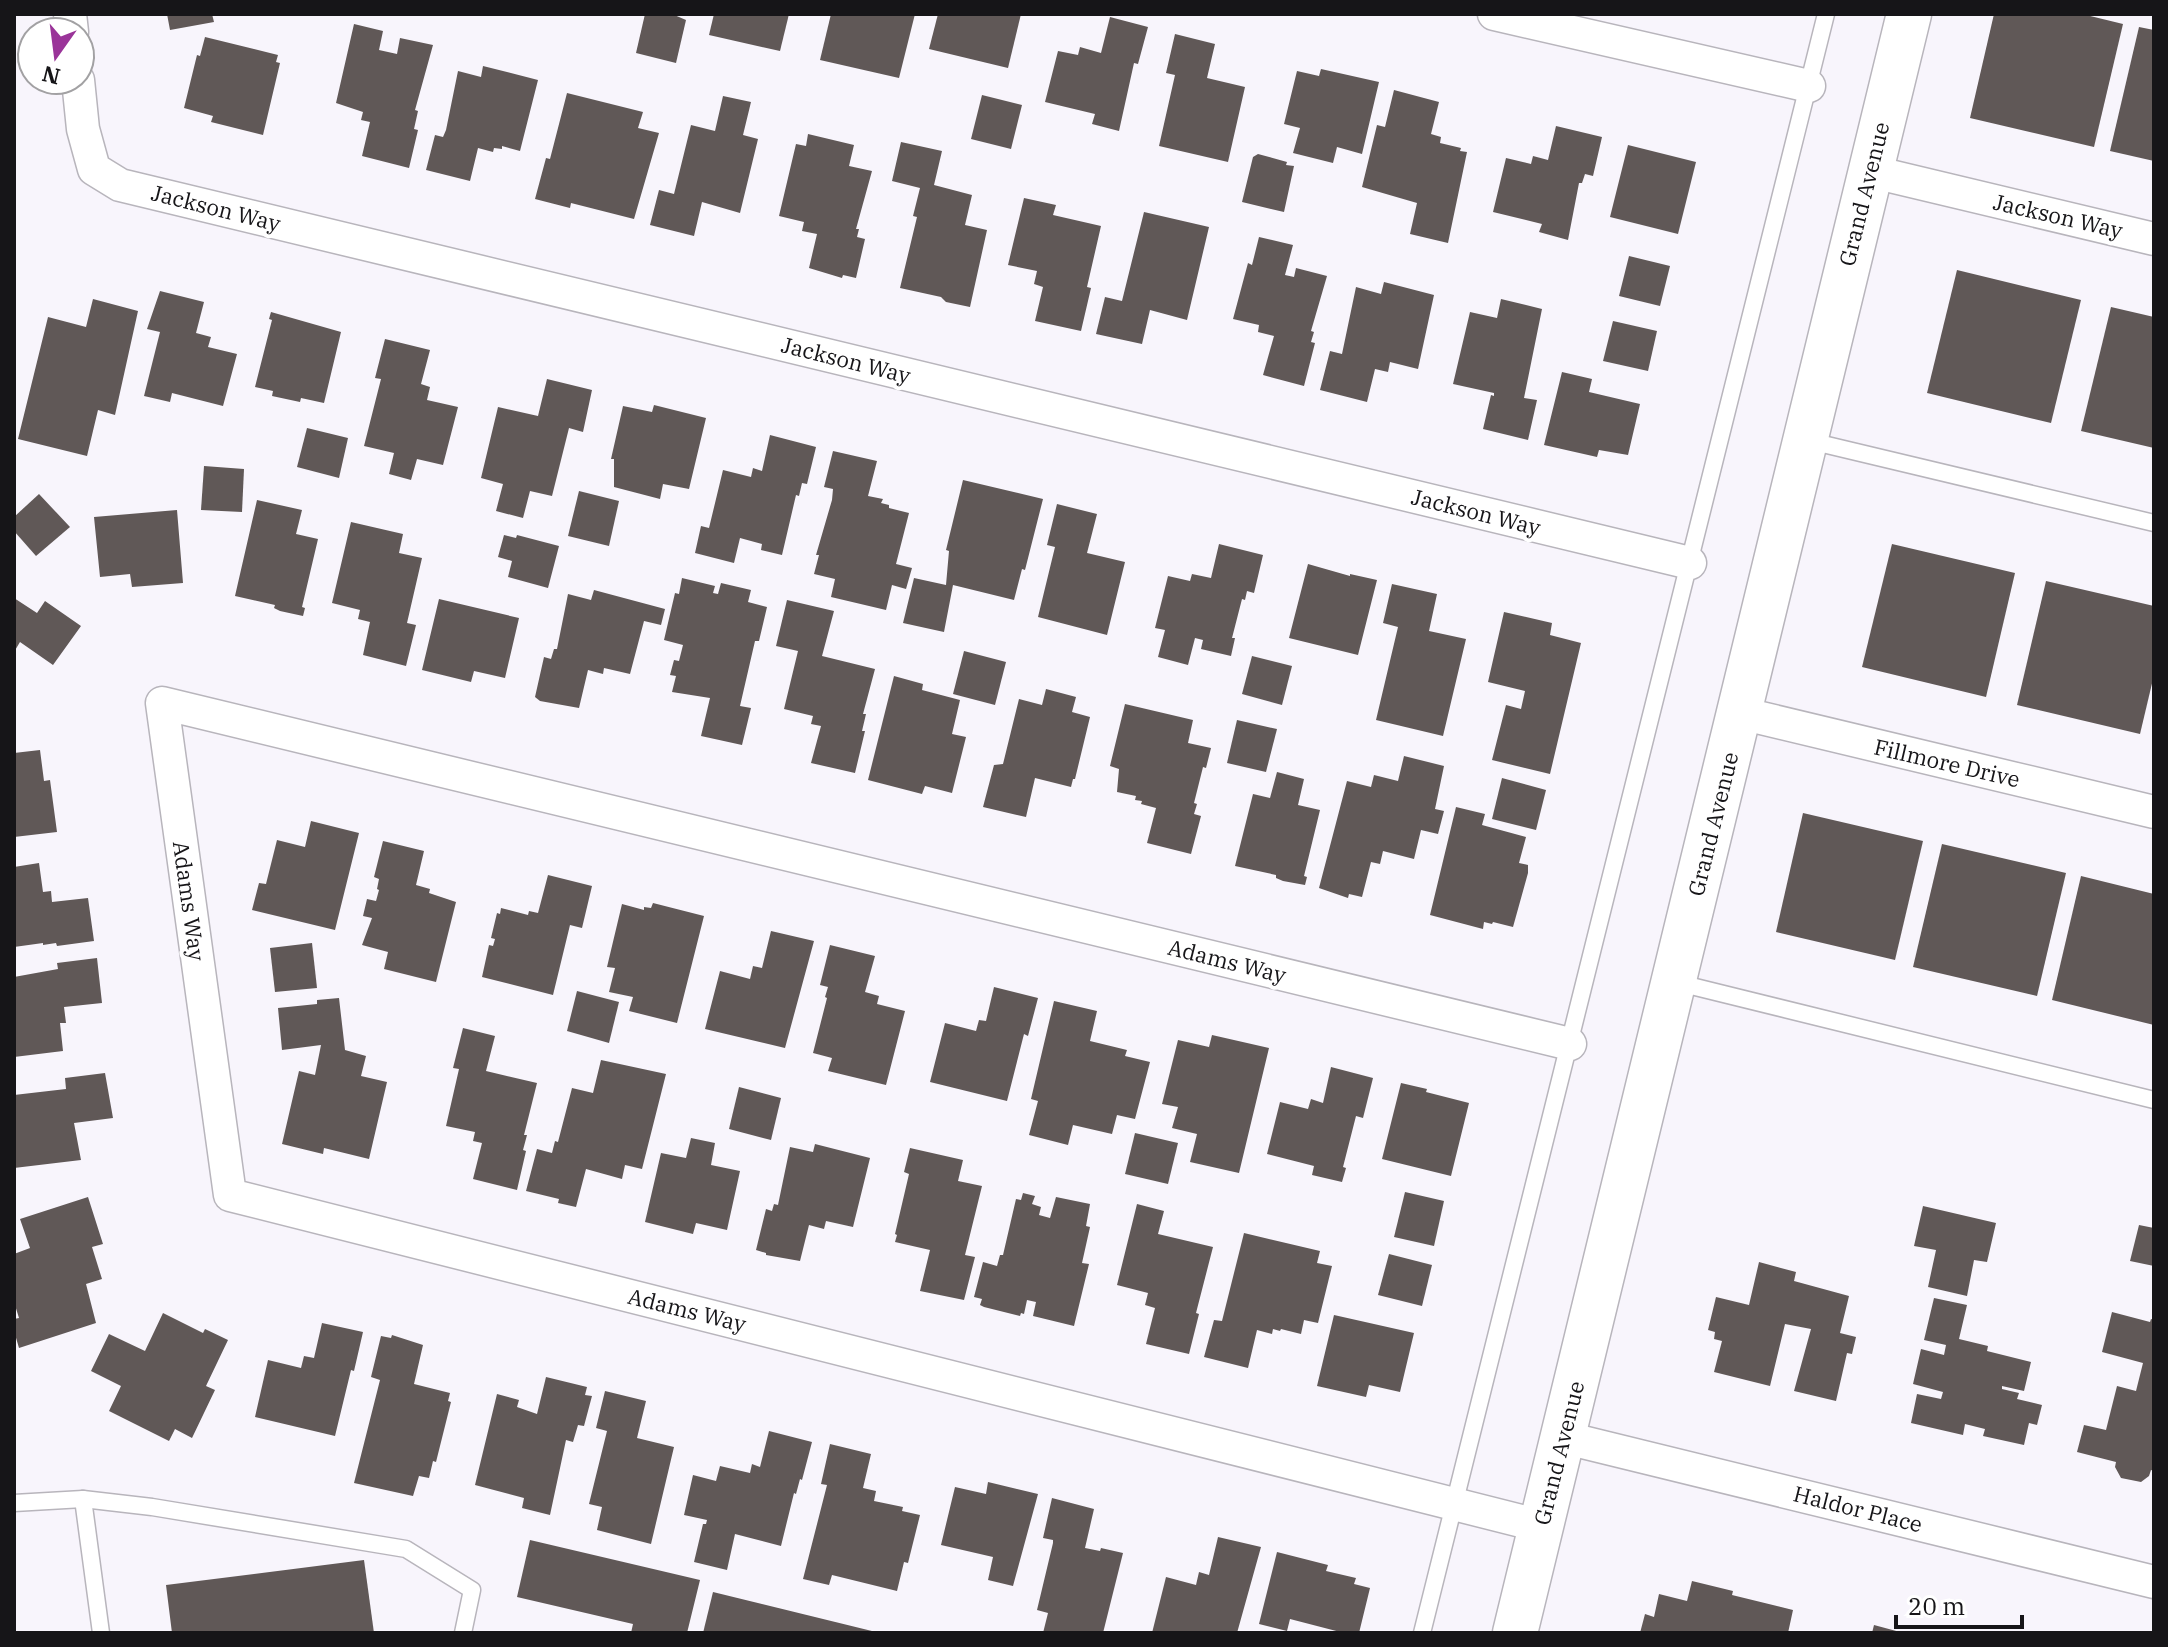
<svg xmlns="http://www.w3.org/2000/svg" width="2168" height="1647" font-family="'IBM Plex Serif',serif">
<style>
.building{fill:#605857}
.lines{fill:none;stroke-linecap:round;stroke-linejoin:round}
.lane-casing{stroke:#b8b5bc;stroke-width:19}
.street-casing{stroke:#b8b5bc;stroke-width:35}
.secondary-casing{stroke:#b8b5bc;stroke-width:47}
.lane{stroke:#fff;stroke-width:16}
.street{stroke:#fff;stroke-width:32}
.secondary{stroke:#fff;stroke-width:44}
.labels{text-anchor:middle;stroke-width:8;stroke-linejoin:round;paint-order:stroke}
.street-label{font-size:22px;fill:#161518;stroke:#fff}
</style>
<rect width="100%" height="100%" fill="#f8f5fc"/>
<g class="building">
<polygon points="167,14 212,14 214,22 170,30"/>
<polygon points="645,14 672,14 686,20 676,63 636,53"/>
<polygon points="714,14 789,14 780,51 709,35"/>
<polygon points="831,14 915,14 899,78 820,60"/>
<polygon points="938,14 1021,14 1008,68 929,49"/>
<polygon points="1994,14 2082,14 2123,24 2094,147 1970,118"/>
<polygon points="1110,17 1148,27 1138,64 1134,63 1119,131 1092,124 1095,114 1045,102 1058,51 1078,55 1080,47 1101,53"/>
<polygon points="354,24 383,31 379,50 397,54 400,38 433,45 415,110 418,111 414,129 418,130 409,168 362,156 370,122 361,120 363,112 336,103"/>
<polygon points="2139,27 2154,30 2154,161 2110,151"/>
<polygon points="1175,34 1215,44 1207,78 1245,87 1228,162 1159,146 1175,75 1166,73"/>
<polygon points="205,37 278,55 276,62 280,63 263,135 211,122 213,116 184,108 197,55 200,56"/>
<polygon points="483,66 538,80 520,151 502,146 502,149 494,148 493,152 478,148 470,181 426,170 435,135 443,137 446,130 458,71 481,77"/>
<polygon points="1321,69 1379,82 1362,154 1337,147 1333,163 1293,153 1300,128 1284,124 1297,71 1319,76"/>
<polygon points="1394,90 1439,102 1431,134 1441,137 1440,143 1461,148 1460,151 1467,152 1448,243 1410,234 1417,203 1362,187 1377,125 1385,127"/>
<polygon points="567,93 643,112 638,128 659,133 634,219 571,203 570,208 535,199 546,158 550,159"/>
<polygon points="982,95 1022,105 1011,149 971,139"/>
<polygon points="723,96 751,102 743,135 758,139 740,213 702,202 694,236 650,225 659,190 674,194 691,125 715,131"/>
<polygon points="1556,126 1602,137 1593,176 1585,174 1582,183 1579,183 1568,240 1539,232 1542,224 1493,212 1506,158 1531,164 1533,156 1548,160"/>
<polygon points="808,134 854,145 849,166 872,171 856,229 859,229 857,237 865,239 856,278 843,275 842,278 809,268 817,234 802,231 804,222 779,216 796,144 806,146"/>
<polygon points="901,142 942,151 934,185 972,195 965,225 987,230 970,307 946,302 941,297 900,288 917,217 913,216 920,188 892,181"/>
<polygon points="1628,145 1696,162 1678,234 1610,217"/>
<polygon points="1258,154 1287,162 1286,165 1294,166 1284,212 1242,202 1253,157"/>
<polygon points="1024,198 1056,205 1053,215 1101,226 1087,287 1091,288 1081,331 1035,321 1043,287 1034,284 1037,271 1008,265"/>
<polygon points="1144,212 1209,227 1187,320 1150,310 1142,344 1096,334 1105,297 1122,301"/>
<polygon points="1259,237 1293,245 1285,275 1294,277 1296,268 1327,276 1311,331 1314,332 1311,342 1315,343 1304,386 1263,375 1274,336 1258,332 1259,325 1233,319 1248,263 1252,265"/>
<polygon points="1629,256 1670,266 1660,306 1619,296"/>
<polygon points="1957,270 2081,300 2051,423 1927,393"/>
<polygon points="1384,282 1434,295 1418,369 1390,362 1388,372 1375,369 1367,402 1320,390 1330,351 1342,354 1356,287 1381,294"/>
<polygon points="160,291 204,302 196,333 211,337 208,347 237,354 223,406 172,393 170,402 144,396 160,332 147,329"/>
<polygon points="93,299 138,311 115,415 98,410 87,456 18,439 48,317 86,327"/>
<polygon points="1501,299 1542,309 1524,398 1537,400 1528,440 1483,429 1491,395 1494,396 1494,393 1453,384 1470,312 1497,318"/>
<polygon points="2111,307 2154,317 2154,448 2081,431"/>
<polygon points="271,312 341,332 324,403 301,398 300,402 272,396 273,391 255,387 272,320 269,319"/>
<polygon points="1613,321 1657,331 1648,371 1603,361"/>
<polygon points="385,339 430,350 421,384 430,387 427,400 458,407 443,465 417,459 411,480 389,474 394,453 364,446 381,379 375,378"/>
<polygon points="1562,372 1592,379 1589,392 1640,404 1628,455 1599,450 1597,457 1544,445"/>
<polygon points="547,379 592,390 583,432 569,428 552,496 530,491 523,518 496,511 503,484 481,478 498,407 538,416"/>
<polygon points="654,405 706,418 689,489 663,484 660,499 614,487 614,459 611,459 623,406 652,412"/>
<polygon points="307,428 348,438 339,478 297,467"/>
<polygon points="770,435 816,447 807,484 802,483 799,496 796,495 782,555 761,550 762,544 740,538 734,563 695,553 701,526 709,528 723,470 751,477 753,468 762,471"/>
<polygon points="833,451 877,461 868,496 883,499 881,503 889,505 889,508 909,513 896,564 912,568 906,589 892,585 886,610 831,597 835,579 814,574 819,555 816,555 832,500 833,489 824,487"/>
<polygon points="204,466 244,469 242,512 201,510"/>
<polygon points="963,480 1043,499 1025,570 1022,569 1014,600 953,585 944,632 903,623 914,578 946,585 949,551 946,550"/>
<polygon points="579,491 619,501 609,546 568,536"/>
<polygon points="39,494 70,527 36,556 14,531 14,517"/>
<polygon points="257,500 302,510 296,534 318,539 302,607 305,608 303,616 280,611 274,608 275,605 235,596"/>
<polygon points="1057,504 1097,514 1087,553 1125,562 1107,635 1038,617 1055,547 1047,545"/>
<polygon points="177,510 183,583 132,587 130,574 100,577 94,517"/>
<polygon points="351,522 403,534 399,553 422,558 407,623 416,625 406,666 363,655 370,622 358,619 360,610 332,603"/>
<polygon points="504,535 516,538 517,535 559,546 548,588 508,577 512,561 498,557"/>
<polygon points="1219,544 1263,555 1254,593 1247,591 1245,600 1242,599 1232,638 1235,638 1231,656 1201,649 1203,640 1195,638 1188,665 1158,657 1165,630 1155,628 1168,576 1190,581 1192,574 1211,578"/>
<polygon points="1892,544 2015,573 1986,697 1862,667"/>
<polygon points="1308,564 1350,576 1350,574 1377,580 1358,655 1289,638"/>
<polygon points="682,578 715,586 713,593 718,594 721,583 751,590 748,602 767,607 759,641 755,641 740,706 751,708 742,745 701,736 710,698 672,692 676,676 670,675 674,660 679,661 683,645 664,640 675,593 679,594"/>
<polygon points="2046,581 2154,606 2154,675 2140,734 2017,705"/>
<polygon points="1392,584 1437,594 1429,631 1466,639 1443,736 1376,720 1398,627 1383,623"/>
<polygon points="594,590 665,609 661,625 644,621 630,674 604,668 603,674 588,670 579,708 540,701 535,697 544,657 551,659 554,649 557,649 568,594 591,600"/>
<polygon points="14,598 37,613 45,601 81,626 53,665 20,642 14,652"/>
<polygon points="439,599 519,618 505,678 474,671 471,682 422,670"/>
<polygon points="787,600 834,611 822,656 875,669 863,714 866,714 862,731 865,731 855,773 811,763 821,726 811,724 813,716 784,709 798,651 776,646"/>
<polygon points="1504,612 1552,623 1550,635 1581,643 1550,774 1492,760 1506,705 1521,709 1525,691 1488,682"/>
<polygon points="964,651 1006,662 995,705 953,694"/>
<polygon points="1252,656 1292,666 1282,705 1242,694"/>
<polygon points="894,676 923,684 922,690 960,700 952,734 966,737 952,793 925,786 922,794 868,780"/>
<polygon points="1046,689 1076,697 1072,712 1090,717 1075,779 1073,779 1071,787 1035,778 1026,817 983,807 994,765 1003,764 1019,699 1042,705"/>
<polygon points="1125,704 1193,720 1188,743 1211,748 1206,768 1203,767 1194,803 1197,804 1194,814 1201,816 1191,854 1147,843 1156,808 1141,804 1142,801 1135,800 1136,796 1117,792 1119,769 1110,766"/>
<polygon points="1237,720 1277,729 1266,772 1227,763"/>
<polygon points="40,750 44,781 50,780 57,832 14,837 14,753"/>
<polygon points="1404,756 1444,766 1435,809 1444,811 1438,834 1421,830 1414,859 1383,851 1380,864 1371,862 1362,897 1349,894 1348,898 1319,888 1347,781 1371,787 1374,775 1398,781"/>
<polygon points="1277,772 1304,779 1298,805 1320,810 1304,876 1307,877 1305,885 1283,881 1276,878 1276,875 1235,866 1253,794 1270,798"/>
<polygon points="1502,778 1546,790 1536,830 1492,819"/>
<polygon points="1456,807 1485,814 1482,825 1526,837 1519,863 1528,865 1528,873 1513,927 1493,922 1492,924 1484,922 1483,929 1430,915"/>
<polygon points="1803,813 1923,841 1895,960 1776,932"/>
<polygon points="311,821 359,833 335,930 252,910 259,883 266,884 277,840 305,847"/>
<polygon points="383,841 424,851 416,885 430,889 429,893 456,902 436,982 384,969 388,952 362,945 372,918 363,916 367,899 376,901 379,890 377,889 379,879 374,877"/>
<polygon points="1942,844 2066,873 2037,996 1913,967"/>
<polygon points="39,863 43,892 51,891 52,902 88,898 94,941 57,946 56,943 43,945 43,943 14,947 14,867"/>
<polygon points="548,875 592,886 582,928 570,925 553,995 482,977 489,945 493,946 495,939 491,938 497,913 500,914 501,908 528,915 529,911 538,913"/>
<polygon points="2081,876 2154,894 2154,1025 2052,1000"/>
<polygon points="653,903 704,916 677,1023 629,1011 633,997 609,992 615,968 607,967 622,904 644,910 644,907 651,908"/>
<polygon points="771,931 814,941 785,1048 705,1029 720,971 750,979 753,966 762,968"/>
<polygon points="312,943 317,988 275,992 270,948"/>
<polygon points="830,945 875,956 865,992 879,996 877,1004 905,1011 886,1085 828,1071 832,1058 813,1053 827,998 825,997 828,987 820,985"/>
<polygon points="97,958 102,1003 64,1007 66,1023 60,1023 63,1051 14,1057 14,977 58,969 57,963"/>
<polygon points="994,987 1038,998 1028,1036 1024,1034 1007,1101 930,1082 945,1023 976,1031 979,1020 986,1021"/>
<polygon points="577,991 619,1002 609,1043 567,1031"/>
<polygon points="339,998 345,1050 366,1056 361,1076 387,1082 369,1159 324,1148 323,1154 282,1144 299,1071 315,1075 321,1045 282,1050 278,1008 317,1004 317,1000"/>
<polygon points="1054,1001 1097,1011 1090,1041 1127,1050 1125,1056 1150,1062 1135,1119 1117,1115 1112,1134 1073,1125 1068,1145 1029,1135 1038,1101 1031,1099"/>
<polygon points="463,1028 495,1036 486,1071 537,1083 524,1135 527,1135 523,1150 526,1151 517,1190 473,1179 482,1143 473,1141 475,1132 446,1126 459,1069 453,1068"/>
<polygon points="1212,1035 1269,1048 1239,1173 1190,1162 1197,1134 1172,1128 1178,1107 1162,1104 1178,1040 1209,1047"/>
<polygon points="601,1060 666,1074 642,1169 625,1165 622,1179 586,1169 576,1207 558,1203 559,1199 526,1191 537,1149 552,1153 555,1141 558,1142 572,1088 593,1093"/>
<polygon points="1331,1067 1373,1078 1363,1118 1356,1116 1343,1167 1346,1168 1342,1182 1312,1175 1314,1166 1267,1154 1280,1102 1308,1109 1311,1099 1323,1103"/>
<polygon points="105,1073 113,1118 74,1123 81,1160 14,1168 14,1095 66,1089 65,1078"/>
<polygon points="1401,1083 1427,1089 1426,1092 1469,1103 1451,1176 1382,1159"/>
<polygon points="739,1087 781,1098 771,1140 729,1129"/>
<polygon points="1135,1133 1178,1143 1168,1184 1125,1174"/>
<polygon points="691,1138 715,1143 711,1165 740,1171 727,1230 696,1223 693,1234 645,1222 661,1153 686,1158"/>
<polygon points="815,1144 870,1158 853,1227 826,1221 824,1229 809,1225 800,1261 766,1255 766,1253 756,1250 766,1209 772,1211 774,1204 778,1205 790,1147 813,1152"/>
<polygon points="910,1148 963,1160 958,1181 982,1186 965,1255 975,1257 964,1300 920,1291 930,1250 895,1242 897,1235 895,1234 909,1174 904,1172"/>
<polygon points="1405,1192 1444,1201 1434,1246 1394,1237"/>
<polygon points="1023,1193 1035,1196 1032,1204 1041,1207 1039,1215 1050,1218 1056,1197 1090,1204 1086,1226 1090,1227 1082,1263 1089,1264 1074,1326 1033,1316 1036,1302 1027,1300 1024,1314 1021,1313 1020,1316 984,1307 980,1305 982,1299 974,1297 983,1262 997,1266 1000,1255 1003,1255 1016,1199 1021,1200"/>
<polygon points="88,1197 103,1244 92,1247 102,1279 86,1284 96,1323 19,1348 14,1331 14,1319 19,1318 14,1302 14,1254 30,1248 20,1219"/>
<polygon points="1137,1204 1164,1211 1158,1234 1213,1247 1196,1313 1199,1314 1189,1354 1146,1344 1155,1308 1145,1305 1148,1293 1117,1285"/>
<polygon points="1923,1206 1996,1223 1987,1262 1974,1260 1967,1296 1928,1287 1936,1250 1914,1246"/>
<polygon points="2139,1225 2154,1228 2154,1266 2130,1261"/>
<polygon points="1244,1233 1320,1251 1317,1263 1332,1266 1318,1323 1304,1320 1301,1334 1281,1329 1280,1331 1273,1329 1272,1334 1257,1330 1248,1368 1204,1357 1214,1320 1222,1321"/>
<polygon points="1389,1254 1432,1265 1422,1306 1378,1295"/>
<polygon points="1759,1262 1796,1272 1794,1281 1849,1296 1840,1333 1856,1337 1852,1354 1847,1353 1836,1401 1794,1391 1811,1329 1785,1324 1770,1386 1714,1372 1722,1341 1714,1339 1715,1332 1708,1330 1716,1297 1749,1305"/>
<polygon points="1934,1298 1967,1305 1959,1339 1988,1346 1987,1351 2031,1362 2024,1391 2002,1386 2002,1389 2019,1393 2017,1399 2042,1405 2037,1425 2029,1423 2024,1445 1983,1436 1985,1429 1965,1424 1963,1435 1911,1423 1917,1394 1941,1399 1943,1392 1913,1384 1921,1349 1944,1355 1946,1345 1924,1340"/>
<polygon points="2112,1312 2150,1322 2151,1319 2154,1320 2154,1471 2151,1470 2149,1476 2141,1482 2121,1478 2115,1467 2116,1462 2077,1452 2084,1425 2106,1430 2117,1386 2136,1391 2143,1363 2102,1352"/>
<polygon points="163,1313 203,1333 205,1329 228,1340 206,1386 215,1390 192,1438 175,1429 169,1441 109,1411 121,1386 91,1371 109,1334 145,1351"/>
<polygon points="1334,1315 1414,1333 1400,1392 1369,1385 1366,1397 1317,1386"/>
<polygon points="322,1323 363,1332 354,1371 351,1370 335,1436 255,1417 268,1360 301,1368 304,1356 314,1358"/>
<polygon points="392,1335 423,1345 414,1384 450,1393 448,1401 451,1402 436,1462 433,1461 429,1478 419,1476 413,1496 354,1483 380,1380 371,1377 381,1336 391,1338"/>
<polygon points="546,1377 587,1387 585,1395 592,1396 584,1426 578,1425 573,1442 566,1440 550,1515 522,1508 524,1498 475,1485 497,1394 519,1400 517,1407 537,1414"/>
<polygon points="605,1391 646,1401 637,1438 674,1447 651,1544 597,1530 602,1507 589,1504 607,1431 596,1428"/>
<polygon points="769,1431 812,1442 802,1480 800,1479 796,1494 794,1493 781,1546 735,1534 727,1570 694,1562 703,1524 706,1524 707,1520 684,1515 693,1475 716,1481 720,1466 750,1473 752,1464 760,1467"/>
<polygon points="830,1444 871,1454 863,1488 876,1491 874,1501 903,1507 902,1511 920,1515 908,1563 904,1562 897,1591 832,1575 829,1585 803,1579 827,1485 821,1484"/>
<polygon points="988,1482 1038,1494 1013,1586 988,1580 993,1557 941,1545 955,1487 986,1494"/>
<polygon points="1052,1498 1094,1509 1085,1548 1100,1551 1101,1548 1123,1553 1103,1633 1043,1633 1048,1613 1037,1610 1053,1543 1053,1540 1043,1538"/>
<polygon points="1218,1537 1261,1547 1237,1633 1152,1633 1166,1577 1196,1585 1199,1572 1209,1575"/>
<polygon points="530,1540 700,1580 687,1633 631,1633 633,1624 517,1597"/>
<polygon points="1277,1552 1328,1565 1326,1571 1356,1578 1354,1584 1370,1588 1359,1633 1344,1633 1290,1619 1287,1631 1259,1624"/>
<polygon points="364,1560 374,1633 172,1633 166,1585"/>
<polygon points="1692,1581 1733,1591 1732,1595 1793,1610 1788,1633 1640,1633 1645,1614 1654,1617 1659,1594 1687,1601"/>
<polygon points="713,1592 876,1632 876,1633 703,1633"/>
<polygon points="1874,1625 1900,1632 1900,1633 1872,1633"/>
</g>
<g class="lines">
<defs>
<g id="lane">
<polyline points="1806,440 2154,523"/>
<polyline points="1675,982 2154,1100"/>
<polyline points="83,1499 101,1633"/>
<polyline points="14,1503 83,1499 152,1507 406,1549 472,1590 463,1633"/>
<polyline points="1422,1633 1826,14"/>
</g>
<g id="street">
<polyline points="70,14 72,32"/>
<polyline points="1494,14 1809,86"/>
<polyline points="78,80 83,129 94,169 120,185 1690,563"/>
<polyline points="1869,171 2154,239"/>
<polyline points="1740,713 2154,812"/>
<polyline points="1562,1437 2154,1582"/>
<polyline points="1541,1526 230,1195 162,703 1570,1044"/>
</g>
<polyline id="secondary" points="1515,1633 1909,14"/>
</defs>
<use href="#lane" class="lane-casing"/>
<use href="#street" class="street-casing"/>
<use href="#secondary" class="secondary-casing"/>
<use href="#lane" class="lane"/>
<use href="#street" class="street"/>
<use href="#secondary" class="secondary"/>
</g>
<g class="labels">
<g class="street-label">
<text transform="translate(1864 194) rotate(-76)" y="8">Grand Avenue</text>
<text transform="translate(216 208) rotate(14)" y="8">Jackson Way</text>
<text transform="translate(2058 216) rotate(13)" y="8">Jackson Way</text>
<text transform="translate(846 360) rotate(14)" y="8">Jackson Way</text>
<text transform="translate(1476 512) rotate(14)" y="8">Jackson Way</text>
<text transform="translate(1947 763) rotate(13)" y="8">Fillmore Drive</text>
<text transform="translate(1713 824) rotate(-76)" y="8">Grand Avenue</text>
<text transform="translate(189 901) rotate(82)" y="8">Adams Way</text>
<text transform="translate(1227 961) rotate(14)" y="8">Adams Way</text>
<text transform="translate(687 1310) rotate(14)" y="8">Adams Way</text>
<text transform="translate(1559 1453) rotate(-76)" y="8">Grand Avenue</text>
<text transform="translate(1858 1509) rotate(14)" y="8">Haldor Place</text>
</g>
</g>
<rect width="2168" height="1647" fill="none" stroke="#161518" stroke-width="32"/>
<g transform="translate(56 56) rotate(194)"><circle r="38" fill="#ffffff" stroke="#a2a1a3" stroke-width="2"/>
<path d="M0-6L14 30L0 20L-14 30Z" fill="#9a3499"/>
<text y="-12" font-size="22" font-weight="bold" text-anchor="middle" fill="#161518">N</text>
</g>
<path d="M1896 1615v12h126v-12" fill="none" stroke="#161518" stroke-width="4"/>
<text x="1908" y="1615" font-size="24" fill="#161518" stroke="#ffffff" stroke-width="6" paint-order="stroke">20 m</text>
</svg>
